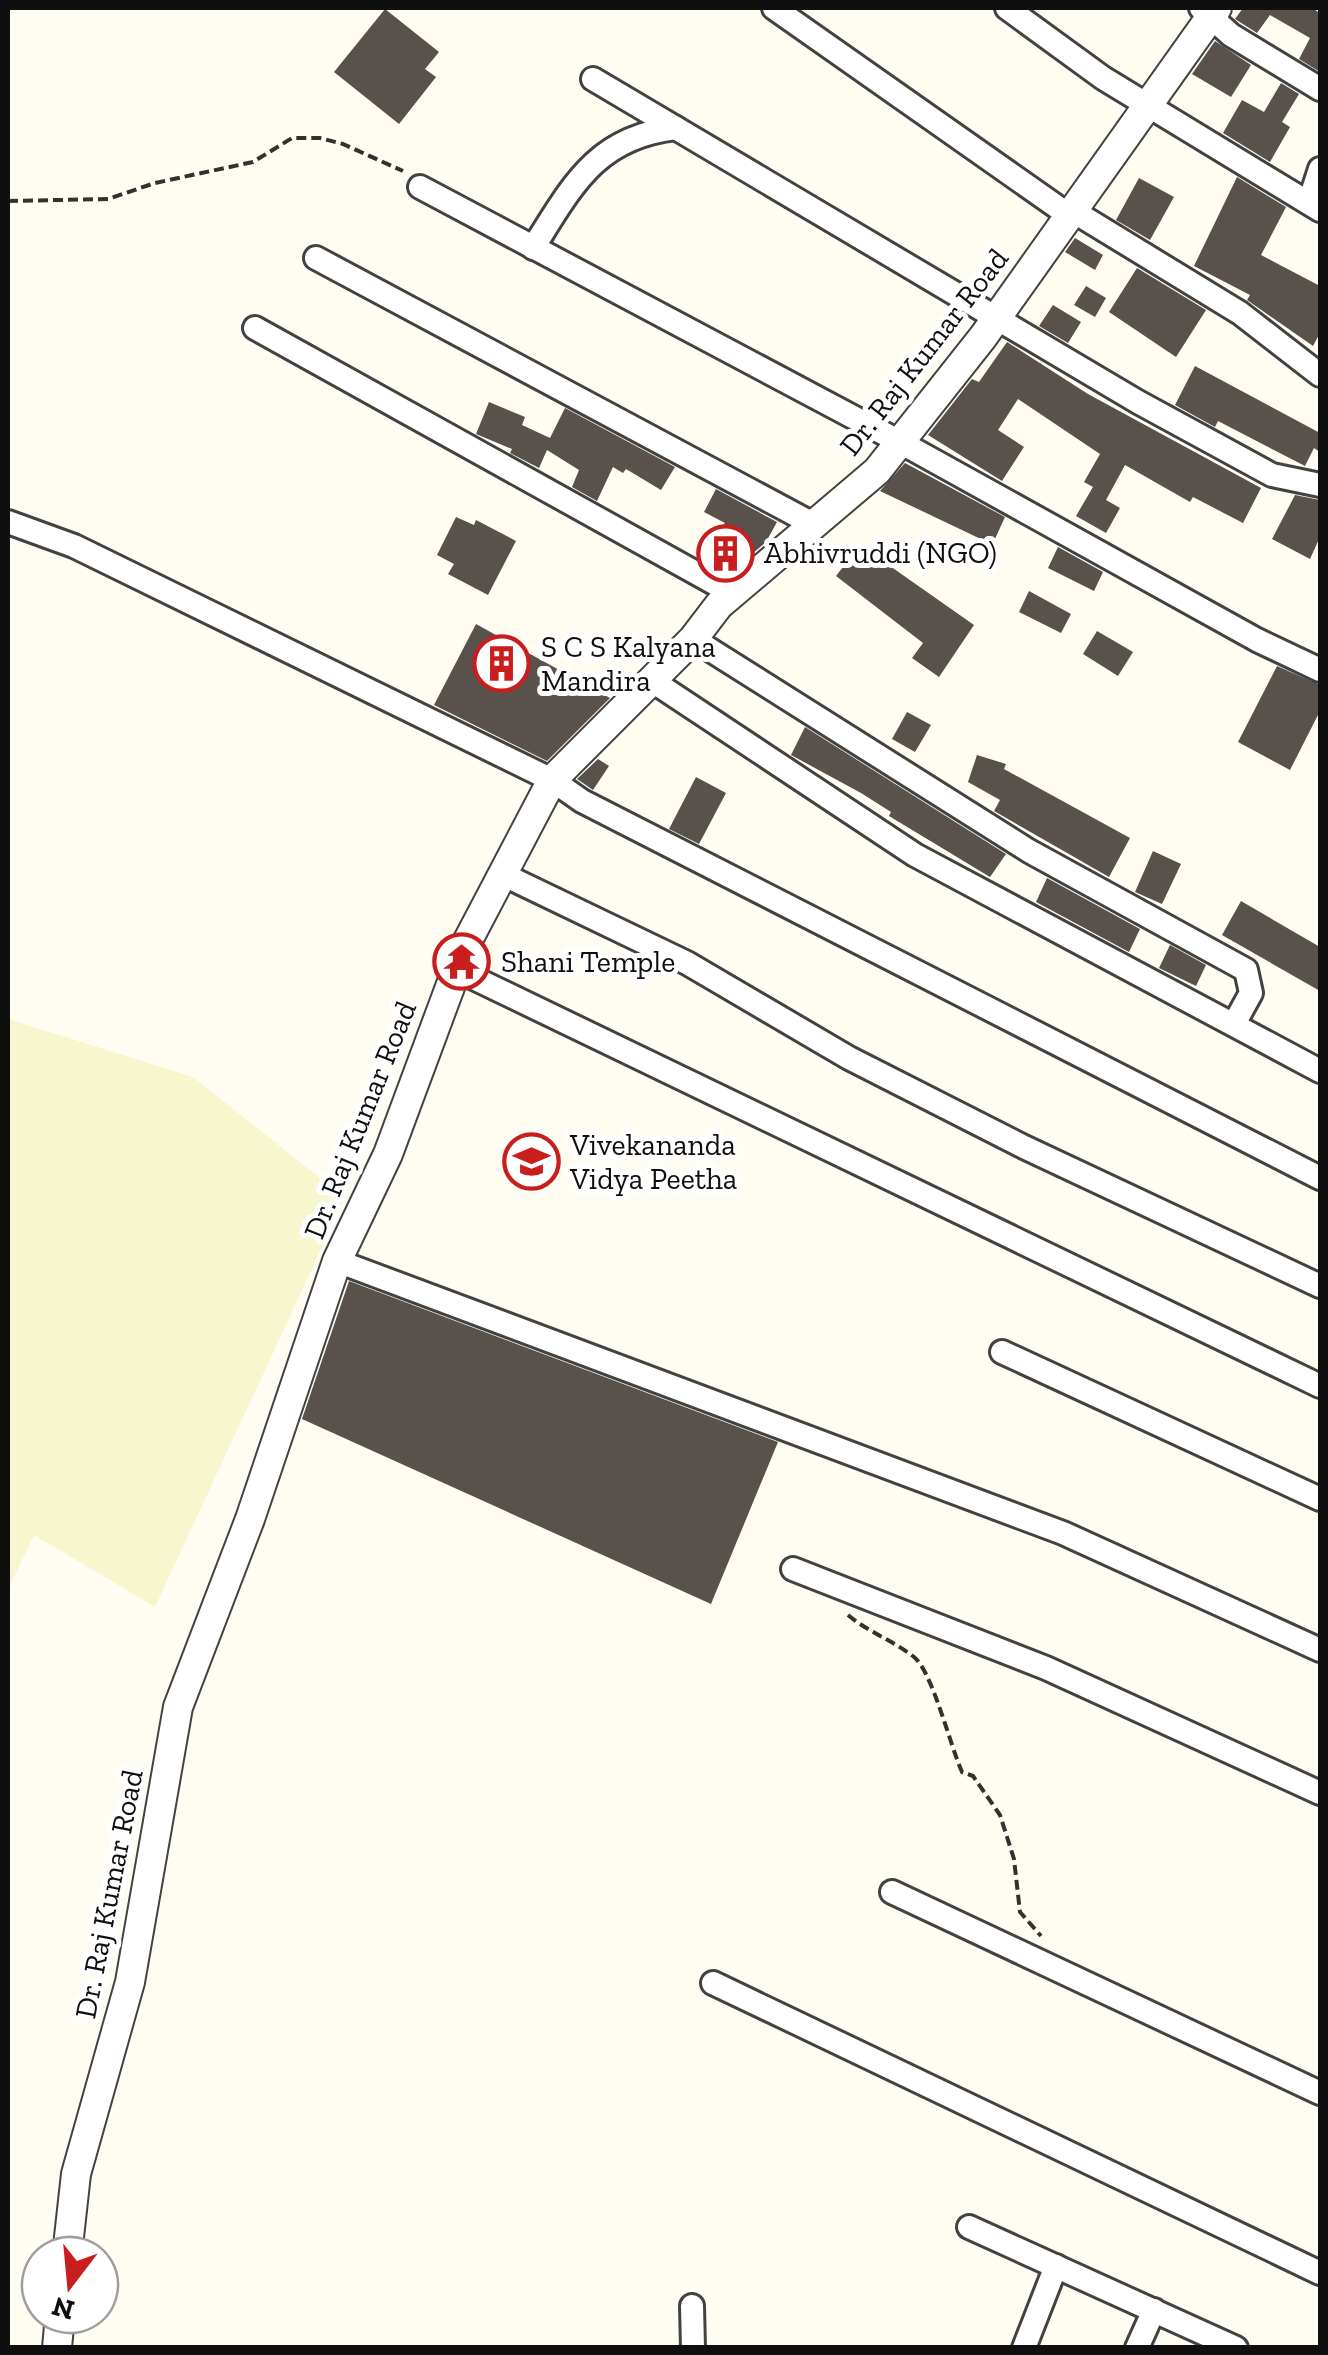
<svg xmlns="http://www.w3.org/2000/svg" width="1328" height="2355" font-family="'Zilla Slab',serif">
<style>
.farmland{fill:#f7f6cf}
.building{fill:#59514b}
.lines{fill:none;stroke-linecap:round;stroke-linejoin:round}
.minor-casing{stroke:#424242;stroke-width:28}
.tertiary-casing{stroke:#424242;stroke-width:32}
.path{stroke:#313131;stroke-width:4;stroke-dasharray:10 5;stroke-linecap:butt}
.minor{stroke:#fff;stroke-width:22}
.tertiary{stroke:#fff;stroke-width:28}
.labels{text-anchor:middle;stroke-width:10;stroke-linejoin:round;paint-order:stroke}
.street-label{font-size:30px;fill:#0f0f0f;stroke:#fff}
.poi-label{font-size:30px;fill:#0f0f0f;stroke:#fff;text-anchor:start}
</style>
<rect width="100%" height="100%" fill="#fffdf1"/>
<polygon class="farmland" points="8,1019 193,1077 345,1198 155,1607 34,1535 8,1590"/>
<g class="building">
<polygon points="1243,8 1312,8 1320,13 1320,72 1299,59 1310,38 1270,15 1257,33 1235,19"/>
<polygon points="385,9 439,52 425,69 436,77 399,124 334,72"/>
<polygon points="1215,41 1251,65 1231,97 1192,74"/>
<polygon points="1281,83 1299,94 1282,122 1290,127 1270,162 1223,133 1242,100 1264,112"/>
<polygon points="1237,177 1286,207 1261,255 1320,286 1320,333 1313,346 1247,300 1250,295 1194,266"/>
<polygon points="1139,178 1174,197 1150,240 1116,220"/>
<polygon points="1075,238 1103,255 1095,270 1065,252"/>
<polygon points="1137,268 1206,310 1176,357 1109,312"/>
<polygon points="1086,286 1106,298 1095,317 1074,305"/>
<polygon points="1053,305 1081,322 1068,343 1039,326"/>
<polygon points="1007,342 1088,394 1261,488 1243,523 1193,497 1190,502 1125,465 1106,500 1120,508 1106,533 1076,516 1093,487 1084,482 1100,454 1018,399 998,430 1024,447 1002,481 928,435 972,379 979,382"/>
<polygon points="1195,366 1320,433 1320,452 1314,448 1305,466 1218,421 1215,427 1175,405"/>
<polygon points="489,402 525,417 522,425 550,438 565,408 675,467 661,490 626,469 623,473 613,467 597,501 572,487 579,470 547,450 539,468 510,453 512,449 476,434"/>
<polygon points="905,463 1005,517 994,541 987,537 985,541 880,491"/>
<polygon points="716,489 777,522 766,542 731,572 700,550 725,523 704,512"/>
<polygon points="1295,495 1320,500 1320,537 1310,559 1272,539"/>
<polygon points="456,517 474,525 476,520 516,541 488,595 448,574 454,564 437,555"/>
<polygon points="860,545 974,625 939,677 912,658 923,643 836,576"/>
<polygon points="1058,547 1103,572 1094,591 1048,568"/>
<polygon points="1029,591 1071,614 1061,633 1019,612"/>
<polygon points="476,624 610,698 547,761 434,705"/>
<polygon points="1097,631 1133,652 1118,676 1083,654"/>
<polygon points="1277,666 1320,685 1320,711 1290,770 1238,742"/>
<polygon points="907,712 931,725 915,752 892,739"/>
<polygon points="805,727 1006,854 990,877 889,816 891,812 861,793 791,755"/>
<polygon points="977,755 1006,764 1004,769 1130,838 1109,877 994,811 1000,800 968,782"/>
<polygon points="598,759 609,766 593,790 577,779"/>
<polygon points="696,777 726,793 699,844 669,829"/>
<polygon points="1153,851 1181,864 1162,904 1135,892"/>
<polygon points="1047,878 1140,929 1129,952 1036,902"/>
<polygon points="1241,901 1320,947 1320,991 1222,935"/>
<polygon points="1170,945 1206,965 1196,986 1159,968"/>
<polygon points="349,1281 778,1442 711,1604 302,1419"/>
</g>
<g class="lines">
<defs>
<g id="minor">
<polyline points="774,8 1070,216"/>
<polyline points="1007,8 1103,78 1320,210"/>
<polyline points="1201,8 1231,35 1320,89"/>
<polyline points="593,79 1138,402 1272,475 1320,485"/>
<polyline points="420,187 900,442 1257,640 1320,670"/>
<polyline points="1309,203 1320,169"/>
<polyline points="1073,211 1240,313 1320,375"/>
<path d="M 533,248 C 572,186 596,137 676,128"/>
<polyline points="316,258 813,524"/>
<polyline points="255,328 732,593"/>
<polyline points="8,522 74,546 552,780 582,801 1320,1178"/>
<polyline points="693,639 1029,851 1246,970 1251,993 1234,1024"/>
<polyline points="651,680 915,855 1320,1071"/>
<polyline points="502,874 687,963 849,1058 1024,1147 1320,1286"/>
<polyline points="455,969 1320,1386"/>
<polyline points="337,1261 1063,1533 1320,1650"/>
<polyline points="1002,1352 1320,1499"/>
<polyline points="793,1569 1046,1668 1320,1793"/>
<polyline points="892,1892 1320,2093"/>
<polyline points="713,1983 1320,2273"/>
<polyline points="969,2227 1236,2348"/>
<polyline points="692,2306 693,2348"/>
<polyline points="1024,2348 1056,2266"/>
<polyline points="1137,2348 1154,2310"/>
</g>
<g id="tertiary">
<polyline points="67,2255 76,2174 130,1982 178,1707 250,1519 337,1261 388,1154 466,944 552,780 693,639 719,605 877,471 983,337 1217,8"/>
<polyline points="57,2348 60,2315"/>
</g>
</defs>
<use href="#minor" class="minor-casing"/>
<use href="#tertiary" class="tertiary-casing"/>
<g class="path">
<polyline points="8,201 108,199 155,183 253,162 292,138 320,138 343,144 403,171"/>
<path d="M 848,1615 C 868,1632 894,1641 914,1657 C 932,1671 950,1745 962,1772 L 973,1776 L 1000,1815 L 1014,1859 L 1020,1912 L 1041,1936"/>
</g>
<use href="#minor" class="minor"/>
<use href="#tertiary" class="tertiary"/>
</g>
<defs>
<symbol id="building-ring" viewBox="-11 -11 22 22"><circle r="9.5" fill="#fff" stroke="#c81f1e" stroke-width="1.5"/><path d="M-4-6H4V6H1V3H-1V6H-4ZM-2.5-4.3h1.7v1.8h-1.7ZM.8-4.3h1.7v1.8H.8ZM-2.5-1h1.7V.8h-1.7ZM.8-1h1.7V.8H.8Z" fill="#c81f1e"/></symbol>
<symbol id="temple-ring" viewBox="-11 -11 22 22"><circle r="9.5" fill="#fff" stroke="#c81f1e" stroke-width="1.5"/><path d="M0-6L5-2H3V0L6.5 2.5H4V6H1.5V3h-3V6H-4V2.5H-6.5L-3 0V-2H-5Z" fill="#c81f1e"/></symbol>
<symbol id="school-ring" viewBox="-11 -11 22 22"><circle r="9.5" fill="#fff" stroke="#c81f1e" stroke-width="1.5"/><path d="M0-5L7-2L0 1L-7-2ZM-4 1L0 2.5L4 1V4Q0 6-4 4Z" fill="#c81f1e"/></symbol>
</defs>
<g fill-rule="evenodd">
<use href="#building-ring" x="694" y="522" width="63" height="63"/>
<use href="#building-ring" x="470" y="632" width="63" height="63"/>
<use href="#temple-ring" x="430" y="930" width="63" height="63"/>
<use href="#school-ring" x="500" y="1130" width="63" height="63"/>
</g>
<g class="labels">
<g class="street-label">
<text transform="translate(924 352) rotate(-52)" y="10">Dr. Raj Kumar Road</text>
<text transform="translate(360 1120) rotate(-68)" y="10">Dr. Raj Kumar Road</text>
<text transform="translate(109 1894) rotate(-79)" y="10">Dr. Raj Kumar Road</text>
</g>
<g class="poi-label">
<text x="764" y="563">Abhivruddi (NGO)</text>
<text x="541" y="657">S C S Kalyana<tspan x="541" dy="34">Mandira</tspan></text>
<text x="501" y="972">Shani Temple</text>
<text x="570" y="1155">Vivekananda<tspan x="570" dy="34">Vidya Peetha</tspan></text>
</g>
</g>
<rect width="1328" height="2355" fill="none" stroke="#0f0f0f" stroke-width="20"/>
<g transform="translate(70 2285) rotate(196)"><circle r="48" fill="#ffffff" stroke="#9f9f9f" stroke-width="2.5"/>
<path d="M0-8L18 38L0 25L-18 38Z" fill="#c81f1e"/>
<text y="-15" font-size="28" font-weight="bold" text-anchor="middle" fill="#0f0f0f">N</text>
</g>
</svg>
